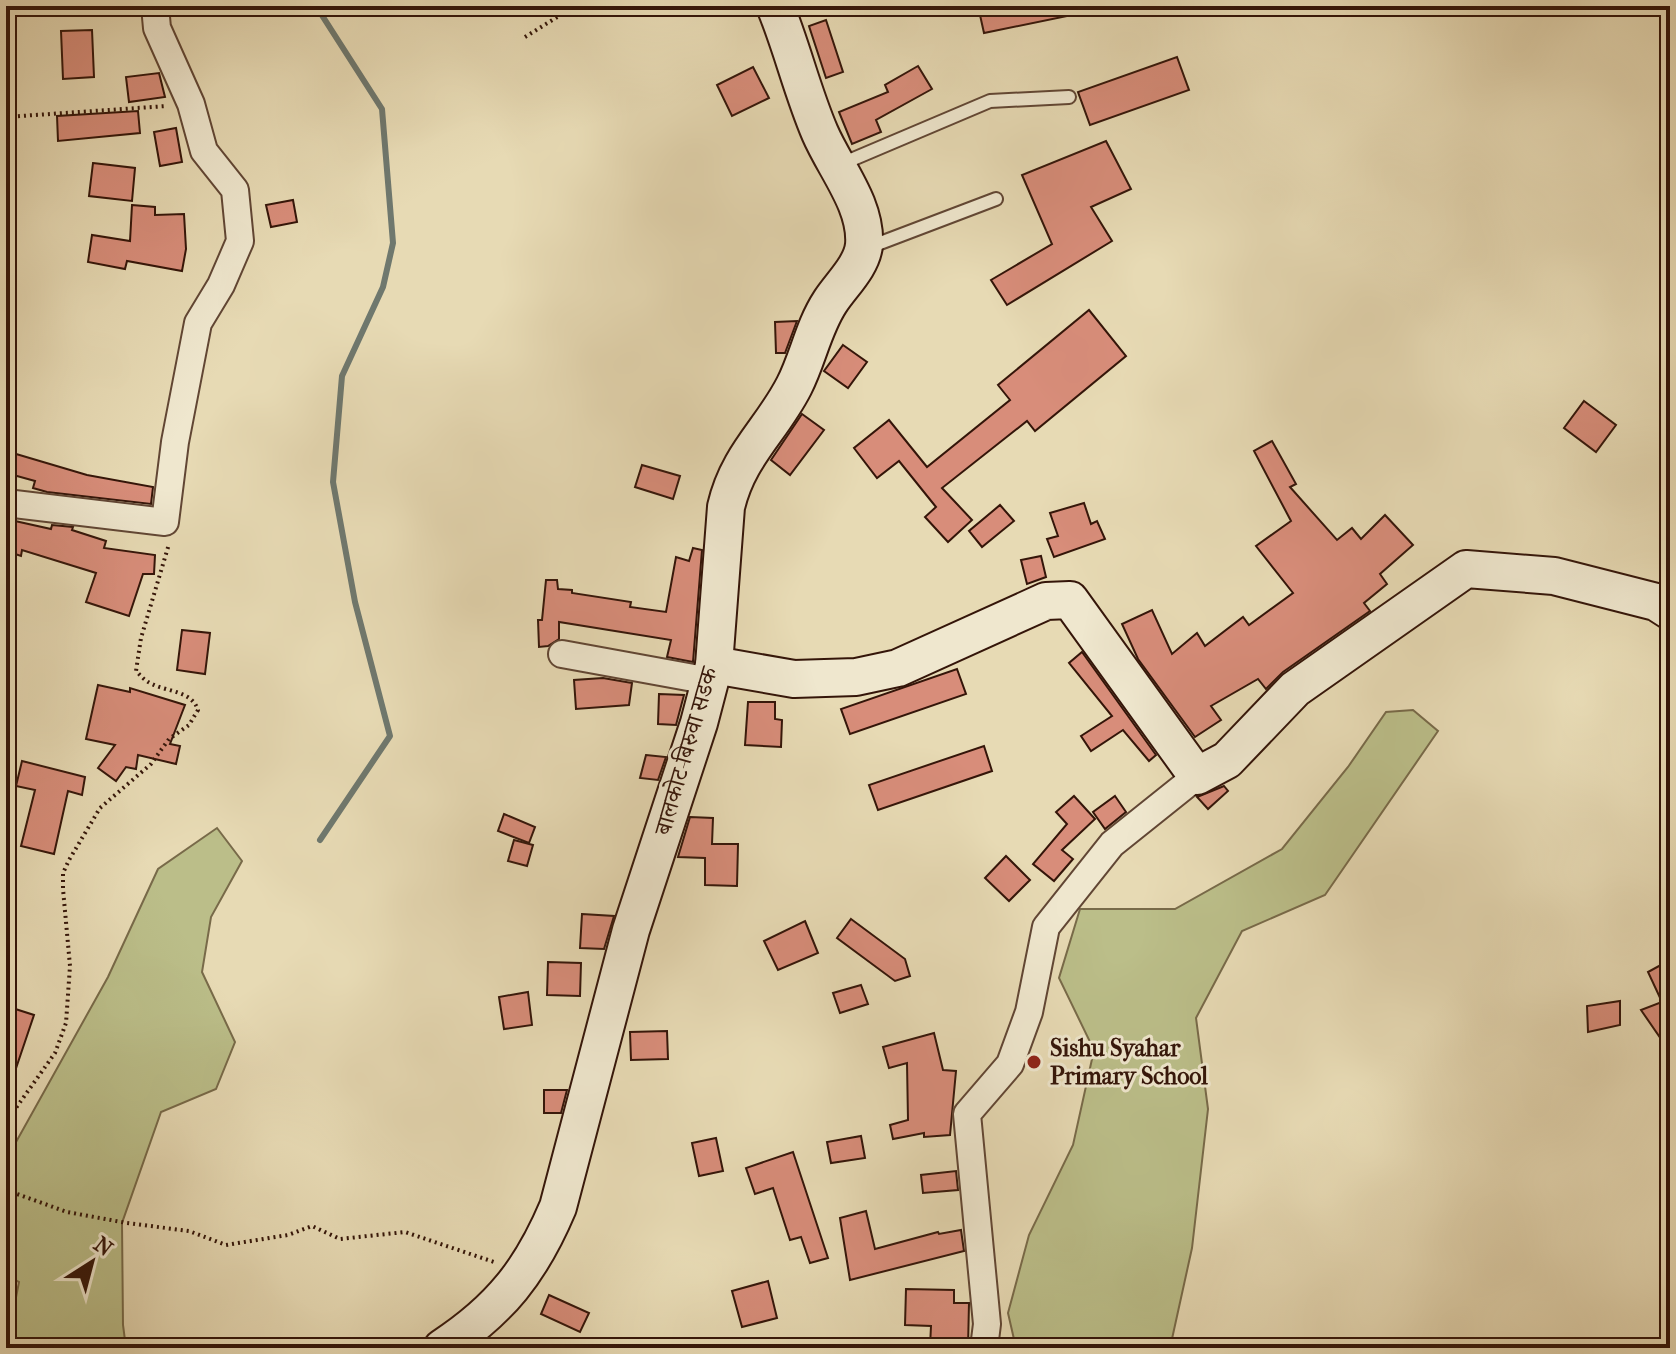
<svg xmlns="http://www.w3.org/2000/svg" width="1676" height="1354" font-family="'IM FELL French Canon','Noto Serif Devanagari',serif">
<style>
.green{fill:#bbbe89;stroke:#786a49;stroke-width:2}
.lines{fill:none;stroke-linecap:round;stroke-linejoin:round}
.stream{stroke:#6f786e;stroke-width:6}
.building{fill:#d88d7a;stroke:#341509;stroke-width:2}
.lane-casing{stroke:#614634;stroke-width:16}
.street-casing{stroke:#614634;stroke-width:30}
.secondary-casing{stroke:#341509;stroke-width:40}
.path{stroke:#341509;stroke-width:4;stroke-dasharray:2 4;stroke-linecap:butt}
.lane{stroke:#efe7ce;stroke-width:12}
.street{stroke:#efe7ce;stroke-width:26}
.secondary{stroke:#efe7ce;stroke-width:36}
.poi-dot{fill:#8f2418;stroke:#efe7ce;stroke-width:3}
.labels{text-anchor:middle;stroke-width:6;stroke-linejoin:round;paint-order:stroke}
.street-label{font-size:24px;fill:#341509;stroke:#efe7ce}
.poi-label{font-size:24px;font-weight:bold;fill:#341509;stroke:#efe7ce;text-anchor:start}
</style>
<rect width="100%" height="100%" fill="#e7dab4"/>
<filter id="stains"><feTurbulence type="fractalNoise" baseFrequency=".0025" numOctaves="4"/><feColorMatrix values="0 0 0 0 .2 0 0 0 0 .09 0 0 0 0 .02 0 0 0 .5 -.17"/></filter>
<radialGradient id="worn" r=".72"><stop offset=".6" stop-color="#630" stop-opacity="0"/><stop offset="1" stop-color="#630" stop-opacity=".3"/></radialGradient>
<g class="green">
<polygon points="1413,710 1438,731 1325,895 1242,931 1196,1018 1208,1109 1192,1248 1170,1348 1016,1348 1008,1313 1029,1235 1073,1145 1094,1050 1059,978 1080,909 1175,909 1282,849 1348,767 1386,712"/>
<polygon points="217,828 242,861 211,917 202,972 235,1042 216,1089 161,1112 122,1223 123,1325 126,1348 6,1348 19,1282 6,1275 6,1160 108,977 158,869"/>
</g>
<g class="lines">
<polyline class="stream" points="316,6 382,109 393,243 383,287 342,376 333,482 355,602 390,736 320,840"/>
</g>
<g class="building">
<polygon points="978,6 1077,6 1077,14 984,33"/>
<polygon points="826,20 843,72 826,78 809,26"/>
<polygon points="92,30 94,77 63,79 61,31"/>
<polygon points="1177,57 1189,90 1090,125 1078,92"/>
<polygon points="918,66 932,89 876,120 881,132 852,144 839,112 888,92 885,85"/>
<polygon points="753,67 769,98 732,116 717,85"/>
<polygon points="159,73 165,97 129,102 126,77"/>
<polygon points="138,111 140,133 58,141 57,116"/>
<polygon points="176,128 182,162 160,166 154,132"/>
<polygon points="1106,141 1131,189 1091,207 1112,241 1007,305 991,280 1052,244 1022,175"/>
<polygon points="93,163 135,168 132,201 89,196"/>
<polygon points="293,200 297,222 271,227 266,205"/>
<polygon points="132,205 155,207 155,215 184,214 186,249 182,271 127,261 125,269 88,262 92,235 130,241"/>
<polygon points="1089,310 1126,356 1035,431 1027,421 942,488 972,520 948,542 925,517 936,507 899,461 877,478 854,448 889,420 927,467 1010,400 998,385"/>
<polygon points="797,321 785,353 776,353 775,322"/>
<polygon points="843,345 867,362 848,388 824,371"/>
<polygon points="1584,401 1616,425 1596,452 1564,428"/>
<polygon points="802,414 824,430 790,475 771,460"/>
<polygon points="1272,441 1296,484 1290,487 1337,540 1352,528 1361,539 1385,515 1413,545 1380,574 1387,584 1364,603 1370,611 1283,672 1266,689 1258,679 1211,706 1221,720 1195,737 1138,659 1122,624 1152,610 1172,654 1197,633 1205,646 1243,617 1249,625 1293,593 1256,546 1291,521 1254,451"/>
<polygon points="6,451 87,475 153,487 151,504 47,492 33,488 35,481 6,473"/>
<polygon points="642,465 680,476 673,499 635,487"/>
<polygon points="1084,503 1091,524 1097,521 1105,539 1054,557 1047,539 1058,536 1050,513"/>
<polygon points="1000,505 1014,521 982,547 969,531"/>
<polygon points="6,519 51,529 52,525 73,527 72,530 106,541 104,548 155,555 154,574 143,574 129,616 86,602 96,573 22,550 21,556 6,551"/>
<polygon points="693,548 702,550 693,662 667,657 671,640 559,622 559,639 548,646 539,647 538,620 542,620 546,580 557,580 558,589 572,590 572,593 631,602 630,607 666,612 676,557 689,561"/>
<polygon points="1041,556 1046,577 1027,584 1021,560"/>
<polygon points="182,630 210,633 205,674 177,670"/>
<polygon points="1082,652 1156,755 1149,761 1123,730 1091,751 1081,736 1112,716 1069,663"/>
<polygon points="957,669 966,694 850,734 841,709"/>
<polygon points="603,678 632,683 629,705 576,709 574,680"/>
<polygon points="98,685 130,692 130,688 185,705 170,744 180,746 176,764 138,755 136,769 126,767 116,781 98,768 115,745 86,739"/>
<polygon points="659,694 684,695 676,725 658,724"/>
<polygon points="748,702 775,702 775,719 782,720 781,747 745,745"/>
<polygon points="984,746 992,771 878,810 869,785"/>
<polygon points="646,755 666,757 658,780 640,778"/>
<polygon points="22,761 85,777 82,795 68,791 54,854 21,846 35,790 16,786"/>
<polygon points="1224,786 1228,791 1208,809 1197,797"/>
<polygon points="1074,796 1095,819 1062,850 1073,859 1054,881 1033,864 1067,824 1056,812"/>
<polygon points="1115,796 1126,812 1105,829 1093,812"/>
<polygon points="504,814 535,827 529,843 498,831"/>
<polygon points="690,817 713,818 712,844 738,844 737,886 705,885 705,858 678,857"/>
<polygon points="514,840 533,845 527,866 508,861"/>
<polygon points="1006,856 1030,880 1009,901 985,878"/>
<polygon points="582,914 614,916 604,949 580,948"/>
<polygon points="851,919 905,959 910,976 895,981 837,938"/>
<polygon points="805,921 818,953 778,970 764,941"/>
<polygon points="1670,960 1670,1052 1641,1010 1662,1002 1648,972"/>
<polygon points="548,962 581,963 580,996 547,995"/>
<polygon points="861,985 868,1004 840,1013 833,993"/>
<polygon points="528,992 532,1025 504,1029 499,997"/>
<polygon points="1620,1001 1620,1025 1588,1032 1587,1006"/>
<polygon points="6,1006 34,1015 10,1086 6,1085"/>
<polygon points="667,1031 668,1059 631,1060 630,1032"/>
<polygon points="934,1033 943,1070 956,1071 950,1135 924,1137 924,1133 893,1139 890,1125 908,1120 907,1063 889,1068 883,1047"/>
<polygon points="544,1090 567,1090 561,1113 544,1113"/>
<polygon points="861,1136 865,1158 831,1163 827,1142"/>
<polygon points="716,1138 723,1171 699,1176 692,1143"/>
<polygon points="793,1152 828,1258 810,1263 801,1237 790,1240 773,1188 755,1194 746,1168"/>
<polygon points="956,1171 958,1190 923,1193 921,1175"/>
<polygon points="866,1211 875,1249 938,1232 939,1234 961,1230 964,1251 850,1280 840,1218"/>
<polygon points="768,1281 777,1318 742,1327 732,1291"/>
<polygon points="906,1289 954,1290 954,1303 969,1303 968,1348 930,1347 931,1326 905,1325"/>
<polygon points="549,1295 589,1313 580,1332 541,1314"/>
</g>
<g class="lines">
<defs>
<g id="lane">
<polyline points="839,165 990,101 1069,97"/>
<polyline points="867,248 996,199"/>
</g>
<g id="street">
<polyline points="6,503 165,522 175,442 198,323 221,285 240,241 235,190 204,151 191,104 157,28 155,6"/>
<polyline points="562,654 710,681"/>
<polyline points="984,1348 987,1324 967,1114 1010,1064 1029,1012 1046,927 1112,844 1197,776"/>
</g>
<g id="secondary">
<polyline points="714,665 794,679 856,677 898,668 1046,601 1070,600 1197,776 1227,760 1295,689 1466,569 1554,576 1656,602 1670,611"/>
<path d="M 442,1348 C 500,1310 531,1271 558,1207 L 631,930 L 699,723 L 710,681 L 714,665 L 726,507 C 738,455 771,431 794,386 C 808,359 813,328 830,302 C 841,285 862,266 864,245 C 867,205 835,168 820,133 C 802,91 792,47 775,6"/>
</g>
</defs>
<use href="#lane" class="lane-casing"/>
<use href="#street" class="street-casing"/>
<use href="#secondary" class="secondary-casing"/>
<g class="path">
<polyline points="525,37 575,6"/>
<polyline points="6,117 167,106"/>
<path d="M 6,1122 L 55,1053 L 66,1023 L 70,966 L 63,889 L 63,873 L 69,860 L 100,808 L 151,764 L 169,739 L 189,725 L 198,710 C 192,691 168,692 152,684 C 145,681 141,676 136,671 L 141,638 L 169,544"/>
<polyline points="6,1190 67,1212 127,1223 189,1231 226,1245 288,1235 312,1226 340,1239 405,1232 497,1263"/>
</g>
<use href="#lane" class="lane"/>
<use href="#street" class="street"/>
<use href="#secondary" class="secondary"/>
</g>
<circle class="poi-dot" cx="1034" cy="1062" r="8"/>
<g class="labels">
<g class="street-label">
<text transform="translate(686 751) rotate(-74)" y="8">बालकोट-बिरुवा सडक</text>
</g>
<g class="poi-label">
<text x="1050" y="1056">Sishu Syahar<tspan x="1050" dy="28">Primary School</tspan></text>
</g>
</g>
<rect width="1676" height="1354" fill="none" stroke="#e7dab4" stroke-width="32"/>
<rect x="8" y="8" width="1660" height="1338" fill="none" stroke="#341509" stroke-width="4"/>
<rect x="16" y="16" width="1644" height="1322" fill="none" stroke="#341509" stroke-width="2"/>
<g transform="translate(92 1262) rotate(36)" stroke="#efe7ce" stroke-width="6" paint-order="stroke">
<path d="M0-6L14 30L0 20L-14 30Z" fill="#341509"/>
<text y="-12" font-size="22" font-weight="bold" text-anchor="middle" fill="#341509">N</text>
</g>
<rect width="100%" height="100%" filter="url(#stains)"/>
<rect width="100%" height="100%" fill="url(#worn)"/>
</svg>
